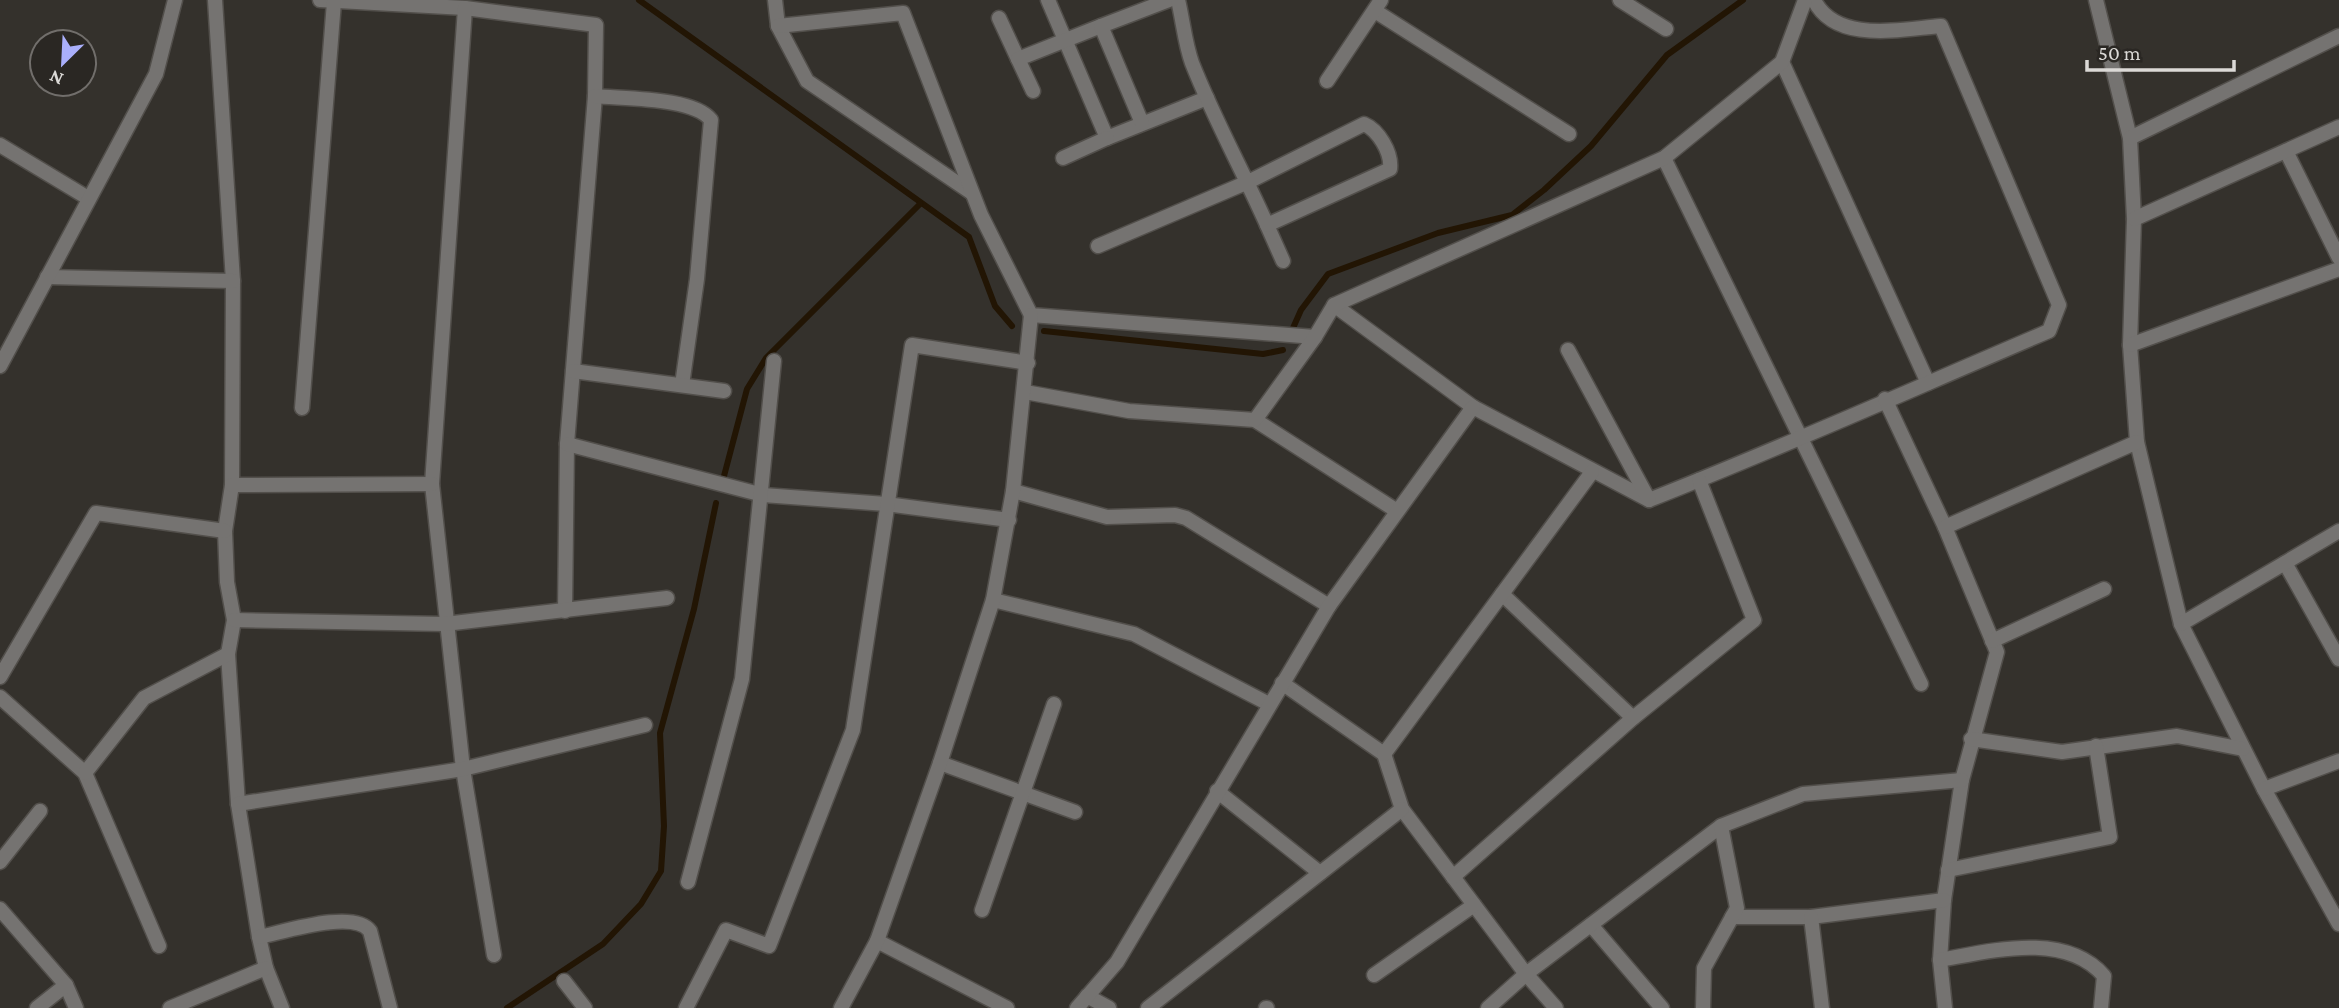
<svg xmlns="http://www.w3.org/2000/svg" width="2339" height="1008" font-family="'Crimson Pro',serif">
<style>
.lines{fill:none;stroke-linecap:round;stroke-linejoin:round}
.stream{stroke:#221504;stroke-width:6}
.minor-casing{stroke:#524f4b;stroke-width:17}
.minor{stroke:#757371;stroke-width:14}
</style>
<rect width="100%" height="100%" fill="#34312c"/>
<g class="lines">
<g class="stream">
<polyline points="639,0 969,237 995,306 1012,326"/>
<polyline points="1293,328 1301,310 1328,274 1438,233 1512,215 1544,190 1591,146 1667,55 1743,0"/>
<polyline points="1044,331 1263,354 1283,350"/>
<polyline points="724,476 747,389 766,358 920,204"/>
<polyline points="507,1008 603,944 641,904 661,871 664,826 660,733 694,609 716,503"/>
</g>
<defs>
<g id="minor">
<polyline points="215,0 233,281 232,485 225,531 227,582 234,620 228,654 238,804 259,937 266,968 282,1008"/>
<polyline points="320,0 465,8 596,25 595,96 567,444 565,611"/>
<polyline points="775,0 778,26 807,81 972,193"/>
<polyline points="1048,0 1107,138 1207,98"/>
<polyline points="1620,0 1666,29"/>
<polyline points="2096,0 2130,138 2134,219 2130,345 2137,442 2181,624 2264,789 2339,924"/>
<polyline points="465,8 432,484 463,769 494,955"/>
<polyline points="1375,11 1569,134"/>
<polyline points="999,18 1018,59"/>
<polyline points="778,26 903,13 981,215 1031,315 1315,337"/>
<polyline points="1782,62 1928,383"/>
<polyline points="1327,81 1381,0"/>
<polyline points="1033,91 1018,59 1101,26"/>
<path d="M 595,96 C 623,99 694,97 711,120 L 697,279 L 682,385"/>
<polyline points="1142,123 1101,26 1169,0"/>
<polyline points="2130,138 2339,36"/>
<polyline points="0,145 88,198"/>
<polyline points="2286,151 2339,258"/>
<polyline points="1063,158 1107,138"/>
<polyline points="1664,158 1921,684"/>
<polyline points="2134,219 2339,127"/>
<polyline points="1267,225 1283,261"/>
<path d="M 1098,246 L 1248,182 L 1364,124 C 1378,130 1392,152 1390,169 L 1267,225 C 1243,171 1214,119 1192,63 C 1185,44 1183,21 1178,0"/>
<polyline points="47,277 233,281"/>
<path d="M 1334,305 L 1473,407 L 1649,500 C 1784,447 1915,388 2049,331 L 2059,305 L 1941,26 C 1901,29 1836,44 1814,0"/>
<polyline points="2130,345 2339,269"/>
<polyline points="1568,350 1649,500"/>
<polyline points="0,366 156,74 175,0"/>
<polyline points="573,371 724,391"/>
<polyline points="1025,392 1129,411 1255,420 1397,511"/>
<polyline points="1885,399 1945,527 1997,652 1962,780 1944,900 1940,960 1945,1008"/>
<polyline points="302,408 334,2"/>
<polyline points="1255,420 1315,337 1334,305 1664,158 1782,62 1805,0"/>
<polyline points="567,444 763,495 886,504 1009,520"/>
<polyline points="232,485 432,484"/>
<polyline points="1013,491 1107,517 1175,515 1186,518 1329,606"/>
<polyline points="1945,527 2137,442"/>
<polyline points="2285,563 2339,659"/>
<polyline points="1502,594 1633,718"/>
<polyline points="993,600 1134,634 1269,704"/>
<polyline points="234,620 445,624 667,598"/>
<polyline points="2181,624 2339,531"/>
<polyline points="1992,641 2104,589"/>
<polyline points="0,677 96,513 225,531"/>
<polyline points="1282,683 1384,754 1402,809 1526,974 1556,1008"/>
<polyline points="0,697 85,773 159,946"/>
<polyline points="1971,739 2062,752 2177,736 2243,749"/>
<polyline points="1384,754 1592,472"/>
<polyline points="940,763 1075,812"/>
<polyline points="85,773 144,698 228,654"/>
<polyline points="2264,789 2339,761"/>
<polyline points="1217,791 1320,873"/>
<polyline points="238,804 463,769 645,725"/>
<polyline points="0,862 40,811"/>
<polyline points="1948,870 2110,837 2096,746"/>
<polyline points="1453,877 1633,718 1754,620 1699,480"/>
<polyline points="688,882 742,679 774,361"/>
<polyline points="0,909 66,985 76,1008"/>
<polyline points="982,910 1054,704"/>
<polyline points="1732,917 1811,917 1944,900"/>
<polyline points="1811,917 1822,1008"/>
<polyline points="1591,925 1662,1008"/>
<path d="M 259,937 C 284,932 354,909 370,931 L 390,1008"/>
<polyline points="877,941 1007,1008"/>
<path d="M 1940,960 C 1991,951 2065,931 2104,976 L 2101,1008"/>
<polyline points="1374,975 1474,905"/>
<polyline points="564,981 585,1008"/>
<polyline points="1087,996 1109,1008"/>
<polyline points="37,1008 66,985"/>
<polyline points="170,1008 266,968"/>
<polyline points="686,1008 726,930 769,946 853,730 912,345 1028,363"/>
<polyline points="841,1008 877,941 940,763 993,600 1013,491 1031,315"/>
<polyline points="1077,1008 1117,962 1329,606 1473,407"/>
<polyline points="1148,1008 1402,809"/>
<polyline points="1266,1008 1267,1008"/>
<polyline points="1488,1008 1526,974 1721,826 1803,794 1962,780"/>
<polyline points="1703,1008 1704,968 1737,908 1721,826"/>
</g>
</defs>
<use href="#minor" class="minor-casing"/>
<use href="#minor" class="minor"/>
</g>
<g transform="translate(63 63) rotate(204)"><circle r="33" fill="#2a2723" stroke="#716e6b" stroke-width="2"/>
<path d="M0-5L12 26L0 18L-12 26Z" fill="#aaaffb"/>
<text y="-10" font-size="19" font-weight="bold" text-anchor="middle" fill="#dbd9d6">N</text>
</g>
<path d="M2087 60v10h147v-10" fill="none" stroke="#dbd9d6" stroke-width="3.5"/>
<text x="2098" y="60" font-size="21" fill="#dbd9d6" stroke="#2a2723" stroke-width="5" paint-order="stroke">50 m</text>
</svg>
